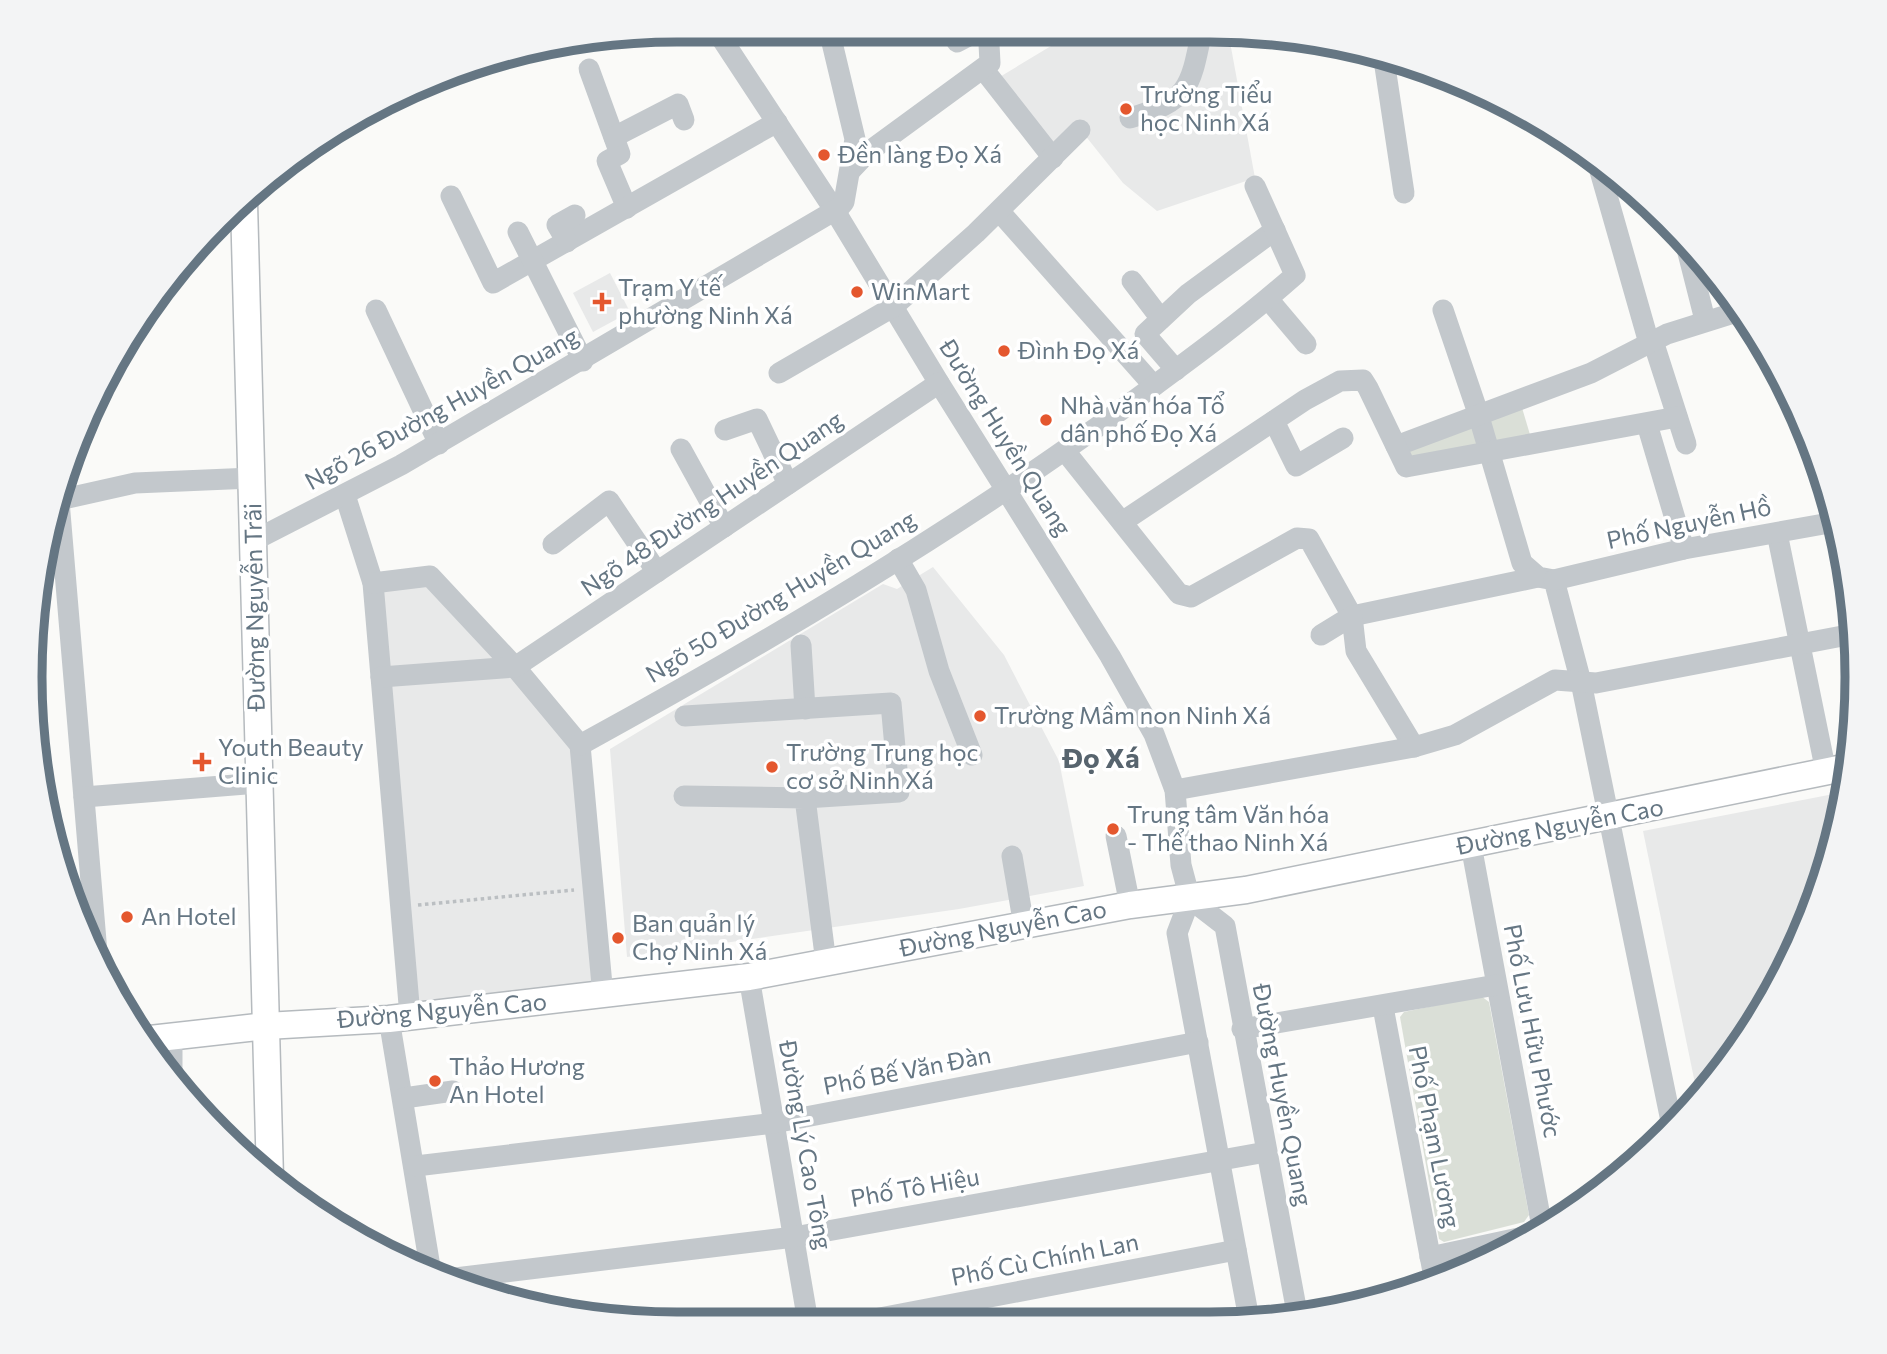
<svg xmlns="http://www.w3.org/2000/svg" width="1887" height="1354" font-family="Commissioner,sans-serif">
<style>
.built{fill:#e8e9e9}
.green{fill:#dadfd7}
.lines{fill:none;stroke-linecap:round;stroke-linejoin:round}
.major-casing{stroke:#b5babe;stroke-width:29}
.path{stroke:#bbbfc2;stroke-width:3.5;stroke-dasharray:3.5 3.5;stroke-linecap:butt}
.minor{stroke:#c3c8cc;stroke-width:21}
.major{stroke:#fff;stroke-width:26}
.poi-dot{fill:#e4572e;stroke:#fff;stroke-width:2.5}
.labels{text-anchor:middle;stroke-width:7;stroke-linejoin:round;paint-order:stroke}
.poi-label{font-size:24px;fill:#657683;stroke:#fff;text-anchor:start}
.street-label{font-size:24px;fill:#657683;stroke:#fff}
.quarter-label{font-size:28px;font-weight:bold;fill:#57646e;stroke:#fff}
.rim{fill:none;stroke:#657683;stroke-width:9}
</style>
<rect width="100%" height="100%" fill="#fafaf8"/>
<g class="built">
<polygon points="1070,30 1228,31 1255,178 1157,211 1123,183 1084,134 1056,158 988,84 1061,40"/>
<polygon points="610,273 630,312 593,332 573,293"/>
<polygon points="933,567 1004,655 1059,761 1084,886 959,909 627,957 610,749 883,584 897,589"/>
<polygon points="430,576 580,745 603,996 410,1016 373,583"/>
<polygon points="1844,792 1835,845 1790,964 1723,1071 1698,1098 1643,831"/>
</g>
<g class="green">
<polygon points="1520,401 1531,438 1494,445 1485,413"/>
<polygon points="1471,420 1479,448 1413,462 1406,445"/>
<polygon points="1481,996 1489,1002 1529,1215 1524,1222 1444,1242 1439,1239 1400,1017 1404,1012"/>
</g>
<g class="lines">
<defs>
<g id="major">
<polyline points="244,203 270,1178"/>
<polyline points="150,1039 266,1026 389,1019 749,977 1130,905 1246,890 1848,767"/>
</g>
</defs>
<use href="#major" class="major-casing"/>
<polyline class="path" points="418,905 574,890"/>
<g class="minor">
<polyline points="716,30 835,211 939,383 1110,656 1154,734 1175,790 1181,865 1190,899 1177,933 1249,1319"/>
<polyline points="957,42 980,30"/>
<polyline points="1384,60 1404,193"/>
<polyline points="589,69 620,154 607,161 627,208"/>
<polyline points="984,70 1053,158"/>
<path d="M 1130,118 C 1189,100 1190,90 1202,30"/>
<polyline points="614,137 678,104 684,120"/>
<polyline points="850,171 867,153 990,63 989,44 984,30"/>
<polyline points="1600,171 1649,343"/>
<polyline points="451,196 493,283 777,122"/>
<polyline points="999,211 1154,386"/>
<polyline points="518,232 583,361"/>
<polyline points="1685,241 1705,320"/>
<polyline points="567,242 557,225 575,215"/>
<polyline points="1132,281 1161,319"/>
<polyline points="1268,299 1306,344"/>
<polyline points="376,310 439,444"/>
<polyline points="1443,310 1477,410 1522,563 1538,577 1554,580 1581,682 1672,1126"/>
<polyline points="1653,341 1686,444"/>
<polyline points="1176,370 1145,334 1188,294 1275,230"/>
<polyline points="779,373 893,307 976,233 1080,130"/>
<polyline points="1274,421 1296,466 1343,438"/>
<polyline points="1647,424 1684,549"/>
<polyline points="725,430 757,419 788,484"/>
<polyline points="1396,446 1591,373 1667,334 1740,311"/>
<polyline points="681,449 724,527"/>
<polyline points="1065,451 1179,594 1191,597 1297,538 1309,539 1352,616 1538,577"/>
<polyline points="345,495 373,583 410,1016"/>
<polyline points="59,500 135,483 252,478"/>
<polyline points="59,501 97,953"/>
<polyline points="1122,522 1305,400 1340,381 1363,380 1368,388 1406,467 1677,417"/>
<polyline points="1777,533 1826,772"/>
<polyline points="253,541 401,465 839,208 844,202 855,139 829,30"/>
<polyline points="553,544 609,501 657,572"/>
<polyline points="898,559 916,590 939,671 972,755"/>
<polyline points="1554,580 1684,549 1835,522"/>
<polyline points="373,583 430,576 515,667 580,745 603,996"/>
<polyline points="1321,635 1352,616 1356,651 1414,747"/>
<polyline points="801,645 805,709"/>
<polyline points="381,677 515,667 939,383"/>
<polyline points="685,716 891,703 899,792 805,798"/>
<path d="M 580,745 C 768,642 955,531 1128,405 C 1185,363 1242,322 1295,275 L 1255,186"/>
<polyline points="1175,790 1414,747 1455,735 1555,680 1596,683 1853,634"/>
<polyline points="684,796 805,798 826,963"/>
<polyline points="84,797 259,783"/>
<polyline points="1116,836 1130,905"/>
<polyline points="1471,845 1542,1227"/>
<polyline points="1012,856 1024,926"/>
<polyline points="1190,899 1225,926 1298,1318"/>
<polyline points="749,977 808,1322"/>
<polyline points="1383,1007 1434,1277"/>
<polyline points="389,1019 431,1273"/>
<polyline points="1242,1029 1496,985"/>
<polyline points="172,1074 172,1036"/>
<polyline points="404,1098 453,1091"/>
<polyline points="416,1166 774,1123 1198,1042"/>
<polyline points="1430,1257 1528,1236"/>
<polyline points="447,1279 794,1237 1266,1152"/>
<polyline points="864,1321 1236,1250"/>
</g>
<use href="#major" class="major"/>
</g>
<g class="poi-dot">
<circle cx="1126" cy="109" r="7"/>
<circle cx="824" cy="155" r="7"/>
<circle cx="857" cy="292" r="7"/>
<path d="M598.5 291.5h7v7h7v7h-7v7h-7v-7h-7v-7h7z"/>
<circle cx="1004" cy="351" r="7"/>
<circle cx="1046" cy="420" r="7"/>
<circle cx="980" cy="716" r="7"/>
<path d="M198.5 751.5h7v7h7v7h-7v7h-7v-7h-7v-7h7z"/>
<circle cx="772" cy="767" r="7"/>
<circle cx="1113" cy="829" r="7"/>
<circle cx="127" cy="917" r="7"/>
<circle cx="618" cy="938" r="7"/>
<circle cx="435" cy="1081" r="7"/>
</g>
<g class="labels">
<g class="poi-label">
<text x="1140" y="103">Trường Tiểu<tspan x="1140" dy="28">học Ninh Xá</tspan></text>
<text x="838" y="163">Đền làng Đọ Xá</text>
<text x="618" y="296">Trạm Y tế<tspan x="618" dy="28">phường Ninh Xá</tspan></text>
<text x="871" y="300">WinMart</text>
<text x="1018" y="359">Đình Đọ Xá</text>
<text x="1060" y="414">Nhà văn hóa Tổ<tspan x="1060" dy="28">dân phố Đọ Xá</tspan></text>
<text x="994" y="724">Trường Mầm non Ninh Xá</text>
<text x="218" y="756">Youth Beauty<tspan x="218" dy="28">Clinic</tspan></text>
<text x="786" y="761">Trường Trung học<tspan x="786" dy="28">cơ sở Ninh Xá</tspan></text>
<text x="1127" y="823">Trung tâm Văn hóa<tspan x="1127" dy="28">- Thể thao Ninh Xá</tspan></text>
<text x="141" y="925">An Hotel</text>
<text x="632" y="932">Ban quản lý<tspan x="632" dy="28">Chợ Ninh Xá</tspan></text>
<text x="449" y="1075">Thảo Hương<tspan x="449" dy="28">An Hotel</tspan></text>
</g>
<g class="street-label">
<text transform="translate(442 409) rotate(-29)" y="8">Ngõ 26 Đường Huyền Quang</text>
<text transform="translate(1005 438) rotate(58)" y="8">Đường Huyền Quang</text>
<text transform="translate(712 504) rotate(-34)" y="8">Ngõ 48 Đường Huyền Quang</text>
<text transform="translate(1689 524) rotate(-12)" y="8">Phố Nguyễn Hồ</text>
<text transform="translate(781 597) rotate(-31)" y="8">Ngõ 50 Đường Huyền Quang</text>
<text transform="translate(255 607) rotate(-91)" y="8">Đường Nguyễn Trãi</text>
<text transform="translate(1560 827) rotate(-11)" y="8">Đường Nguyễn Cao</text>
<text transform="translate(1003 929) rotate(-11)" y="8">Đường Nguyễn Cao</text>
<text transform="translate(442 1011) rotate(-5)" y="8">Đường Nguyễn Cao</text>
<text transform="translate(1532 1031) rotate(79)" y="8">Phố Lưu Hữu Phước</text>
<text transform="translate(907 1071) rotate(-11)" y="8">Phố Bế Văn Đàn</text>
<text transform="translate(1282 1095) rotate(79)" y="8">Đường Huyền Quang</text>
<text transform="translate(1434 1137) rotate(79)" y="8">Phố Phạm Lương</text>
<text transform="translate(805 1145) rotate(80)" y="8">Đường Lý Cao Tông</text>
<text transform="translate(915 1188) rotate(-10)" y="8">Phố Tô Hiệu</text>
<text transform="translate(1045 1260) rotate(-11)" y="8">Phố Cù Chính Lan</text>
</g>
<g class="quarter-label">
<text x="1101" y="768">Đọ Xá</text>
</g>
</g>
<path d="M0 0H1887V1354H0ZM677 42H1210A635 635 0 0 1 1845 677V677A635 635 0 0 1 1210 1312H677A635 635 0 0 1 42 677V677A635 635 0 0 1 677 42Z" fill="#f3f4f5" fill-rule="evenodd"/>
<path class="rim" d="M677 42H1210A635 635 0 0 1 1845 677V677A635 635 0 0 1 1210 1312H677A635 635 0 0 1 42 677V677A635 635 0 0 1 677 42Z"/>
</svg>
